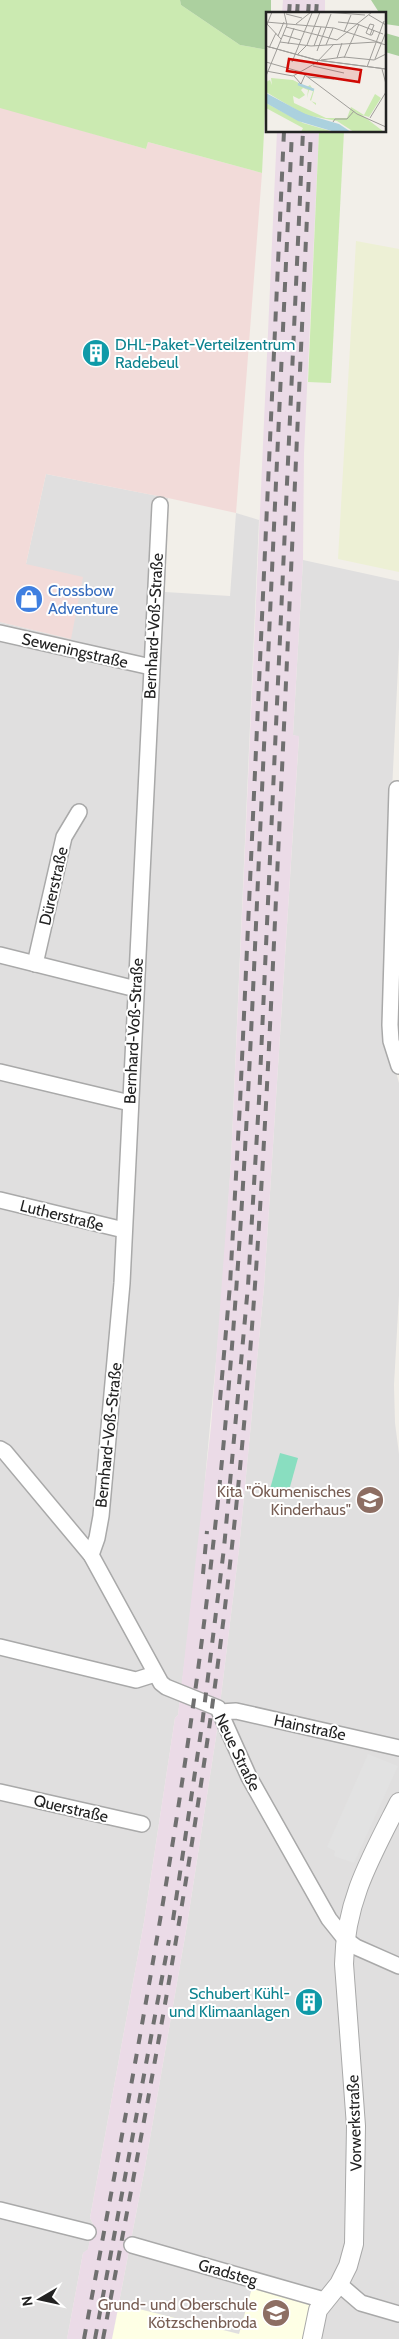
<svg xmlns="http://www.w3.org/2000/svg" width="399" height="2339" font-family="Cabin,sans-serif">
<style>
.residential{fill:#e0dfdf}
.commercial{fill:#f2dbd9}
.industrial{fill:#ebdbe7}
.education{fill:#feffe5}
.farmland{fill:#edf0d5}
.grass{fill:#cbeab1}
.forest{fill:#acd09f}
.pitch{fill:#89dec0}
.parking{fill:#e2e2e2}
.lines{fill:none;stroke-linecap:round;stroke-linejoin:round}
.minor-casing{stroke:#a9a9a9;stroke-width:18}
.tertiary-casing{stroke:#a9a9a9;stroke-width:20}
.minor{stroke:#fff;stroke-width:15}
.tertiary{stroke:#fff;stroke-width:18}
.rail{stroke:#707070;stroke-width:4;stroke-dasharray:10 10;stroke-linecap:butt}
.labels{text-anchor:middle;stroke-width:4;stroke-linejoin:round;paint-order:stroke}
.culture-label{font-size:16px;fill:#0d838f;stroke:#fff;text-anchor:start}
.shop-label{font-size:16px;fill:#366cbe;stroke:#fff;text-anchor:start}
.street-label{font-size:16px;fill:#222;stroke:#fff}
.education-label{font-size:16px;fill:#785e54;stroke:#fff;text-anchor:end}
.inset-river{fill:none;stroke:#abd1de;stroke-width:2.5}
.inset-road{fill:none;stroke:#9f9d99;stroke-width:1}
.view{fill:#d00904;fill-opacity:0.15;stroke:#d00904;stroke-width:2.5}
.inset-edge{fill:none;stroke:#222;stroke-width:2.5}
</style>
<rect width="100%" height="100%" fill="#f2efe9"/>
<g class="residential">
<polygon points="46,474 168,498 165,592 230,596 236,513 259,520 231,1161 223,1286 199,1544 178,1715 175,1718 144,1922 90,2218 93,2224 88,2250 83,2253 67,2339 0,2339 0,622 71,639 26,564"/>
<polygon points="303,560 399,581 399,647 384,955 386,1035 399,1083 399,1295 394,1385 395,1423 399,1454 399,2339 112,2339 145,2167 187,1925 216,1737 239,1549 264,1287 299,737 293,735"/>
</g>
<polygon class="commercial" points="0,107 146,149 148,142 262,173 236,513 168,498 46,474 26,564 83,577 71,639 0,622"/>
<g class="industrial">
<polygon points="283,0 325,0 325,14 282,14"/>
<polygon points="277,131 319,131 304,453 303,560 293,735 299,736 264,1287 239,1549 216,1737 187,1925 145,2167 112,2339 67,2339 83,2253 88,2249 93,2224 90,2218 144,1922 175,1718 178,1715 211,1427 231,1161"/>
</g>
<polygon class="education" points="252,2288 307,2303 310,2306 303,2339 112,2339 119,2304 239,2334"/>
<polygon class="farmland" points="356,241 399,249 399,572 338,559"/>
<g class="grass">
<polygon points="0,0 180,0 181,5 240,45 268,50 262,173 148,142 146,149 0,108"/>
<polygon points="319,131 344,131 331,383 308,382"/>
</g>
<g class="forest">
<polygon points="180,0 271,0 271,14 268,14 268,50 240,45 181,5"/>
<polygon points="371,0 399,0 399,26 385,24 385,14 380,14"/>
<polygon points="385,33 399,37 399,56 385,52"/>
</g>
<polygon class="pitch" points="280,1453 298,1458 288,1494 270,1489"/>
<polygon class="parking" points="368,1754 398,1766 354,1863 334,1856 335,1851 327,1847"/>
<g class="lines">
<defs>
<g id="minor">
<polyline points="0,633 151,667"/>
<polyline points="397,789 390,1025 391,1041 399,1066"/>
<polyline points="0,955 136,989"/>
<polyline points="35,964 64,837 79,812"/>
<polyline points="0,1072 130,1103"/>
<polyline points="0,1200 124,1230"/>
<polyline points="0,1449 5,1452 91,1555 161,1683 166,1687 218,1708 249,1777 329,1919 345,1939 356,1947 399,1966"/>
<polyline points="91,1555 97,1538 101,1516 122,1283 160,505"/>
<polyline points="0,1647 136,1680 155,1674"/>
<polyline points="220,1712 236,1711 399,1748"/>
<polyline points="0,1792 142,1824"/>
<polyline points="0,2210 88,2232"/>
<polyline points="132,2245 324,2300"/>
<polyline points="339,2284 361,2303 399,2314"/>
</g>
<path id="tertiary" d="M 312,2339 L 318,2310 L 339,2284 L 348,2266 L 354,2244 L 356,2126 L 344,1964 C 345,1901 371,1857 399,1802"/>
</defs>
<use href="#minor" class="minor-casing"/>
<use href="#tertiary" class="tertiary-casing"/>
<use href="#minor" class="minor"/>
<use href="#tertiary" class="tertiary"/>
<g class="rail">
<polyline points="289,14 290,0"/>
<polyline points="297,14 298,0"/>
<polyline points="308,14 309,0"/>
<polyline points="316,14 317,0"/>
<polyline points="220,1400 230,1285 240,1103 284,131"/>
<polyline points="203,1574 207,1531"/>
<polyline points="173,1920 202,1725 224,1548 248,1286 259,1100 303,131"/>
<path d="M 84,2339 C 133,2076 184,1813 213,1546 C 239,1317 249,1086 259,856 C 270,614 281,373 292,131"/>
<polyline points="95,2339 169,1940"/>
<path d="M 103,2339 C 153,2076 203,1813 232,1546 C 258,1309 268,1072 279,834 C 290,599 300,365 311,131"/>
</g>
</g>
<defs>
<symbol id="building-disc" viewBox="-11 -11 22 22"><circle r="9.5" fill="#0f9aa8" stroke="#fff"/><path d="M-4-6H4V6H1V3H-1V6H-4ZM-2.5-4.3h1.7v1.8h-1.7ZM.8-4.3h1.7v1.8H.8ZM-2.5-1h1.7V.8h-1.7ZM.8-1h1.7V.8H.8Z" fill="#fff"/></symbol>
<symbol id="shop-disc" viewBox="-11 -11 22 22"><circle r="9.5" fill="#3f7fe0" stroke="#fff"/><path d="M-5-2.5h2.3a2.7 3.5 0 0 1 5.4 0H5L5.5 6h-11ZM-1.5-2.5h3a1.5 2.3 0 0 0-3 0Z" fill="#fff"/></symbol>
<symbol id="school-disc" viewBox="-11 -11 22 22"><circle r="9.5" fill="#8d6e63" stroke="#fff"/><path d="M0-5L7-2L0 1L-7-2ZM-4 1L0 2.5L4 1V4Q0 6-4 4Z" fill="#fff"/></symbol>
</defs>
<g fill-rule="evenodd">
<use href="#building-disc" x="80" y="337" width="32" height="32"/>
<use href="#shop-disc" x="13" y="583" width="32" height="32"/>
<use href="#school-disc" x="354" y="1484" width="32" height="32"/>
<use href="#building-disc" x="293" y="1986" width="32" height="32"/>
<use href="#school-disc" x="260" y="2297" width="32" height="32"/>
</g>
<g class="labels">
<g class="culture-label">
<text x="115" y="350">DHL-Paket-Verteilzentrum<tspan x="115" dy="18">Radebeul</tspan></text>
<text x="290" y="1999" text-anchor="end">Schubert Kühl-<tspan x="290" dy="18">und Klimaanlagen</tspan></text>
</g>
<g class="shop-label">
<text x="48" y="596">Crossbow<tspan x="48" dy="18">Adventure</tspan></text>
</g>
<g class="street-label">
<text transform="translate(153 626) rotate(-87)" y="6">Bernhard-Voß-Straße</text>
<text transform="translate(75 650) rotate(13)" y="6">Seweningstraße</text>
<text transform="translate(53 886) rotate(-77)" y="6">Dürerstraße</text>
<text transform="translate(133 1031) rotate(-87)" y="6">Bernhard-Voß-Straße</text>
<text transform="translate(62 1215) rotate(14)" y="6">Lutherstraße</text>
<text transform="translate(108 1435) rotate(-84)" y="6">Bernhard-Voß-Straße</text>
<text transform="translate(310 1727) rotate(12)" y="6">Hainstraße</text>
<text transform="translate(238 1752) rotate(64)" y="6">Neue Straße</text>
<text transform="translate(71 1808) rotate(13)" y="6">Querstraße</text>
<text transform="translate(354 2123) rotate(-92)" y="6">Vorwerkstraße</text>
<text transform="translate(228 2272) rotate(16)" y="6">Gradsteg</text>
</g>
<g class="education-label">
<text x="351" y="1497">Kita "Ökumenisches<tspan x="351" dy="18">Kinderhaus"</tspan></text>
<text x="257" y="2310">Grund- und Oberschule<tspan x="257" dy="18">Kötzschenbroda</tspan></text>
</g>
</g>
<g transform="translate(266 12)">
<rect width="120" height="120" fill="#f2efe9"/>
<path d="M 5,66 L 27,68 L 41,75 L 44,73 L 48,79 L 45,89 L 50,91 L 50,93 L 44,88 L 47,79 L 43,78 L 41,86 L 42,78 L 37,76 L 35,78 L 39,83 L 33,87 L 27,84 L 28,91 L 60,106 L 81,106 L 85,95 L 98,103 L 109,82 L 115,86 L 103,105 L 96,103 L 118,120 L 88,120 L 71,109 L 39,103 L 0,80 L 0,70 L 4,68 L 6,73 ZM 0,91 L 37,111 L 68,120 L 35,120 L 37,116 L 0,96 Z" fill="#cbeab1"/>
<path d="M 0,81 L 39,102 L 73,112 L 85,120 L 69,120 L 32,109 L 0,91 Z" fill="#abd1de"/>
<path class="inset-river" d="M 32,72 L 48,78M 0,86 L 77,120"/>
<path class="inset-road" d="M 60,0 L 99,3M 20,2 L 36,6M 103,3 L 120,13M 0,10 L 68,16 L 115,31M 72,10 L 91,12 L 117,22M 1,12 L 15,27M 30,12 L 45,0M 0,15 L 6,0M 20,15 L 71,28M 78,20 L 85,3M 17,23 L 35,28M 104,23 L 108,13 L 104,12 L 100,21 L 104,23 L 106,23 L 108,18M 12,24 L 18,10M 71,28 L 106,0M 14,30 L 45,34 L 110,30 L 120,33M 22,32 L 28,16M 60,33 L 67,16M 0,34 L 51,48 L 120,57M 0,34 L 50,48 L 120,57M 48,34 L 55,15M 3,36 L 10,21M 51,39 L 65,2M 31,43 L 41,33 L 54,0M 71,46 L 76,31M 78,46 L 93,12M 109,47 L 120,20M 55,48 L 78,45 L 108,48 L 120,42M 0,50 L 35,60 L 91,102 L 120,115M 26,50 L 46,1M 47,54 L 78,61M 101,55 L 118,9M 116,57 L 120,72M 0,59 L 27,64 L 50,51 L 68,32M 0,64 L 21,13 L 18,0M 28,64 L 35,72 L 39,63M 42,65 L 68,67M 104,106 L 120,80M 67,110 L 69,107 L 81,107 L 88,99"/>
<path class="view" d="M 23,47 L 95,58 L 93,70 L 21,59 Z"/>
<rect width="120" height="120" class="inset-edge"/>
</g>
<g transform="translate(40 2299) rotate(261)" stroke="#ffffff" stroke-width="4" paint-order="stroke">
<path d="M0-4L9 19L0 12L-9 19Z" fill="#222222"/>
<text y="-8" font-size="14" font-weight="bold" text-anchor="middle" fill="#222222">N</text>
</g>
</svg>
